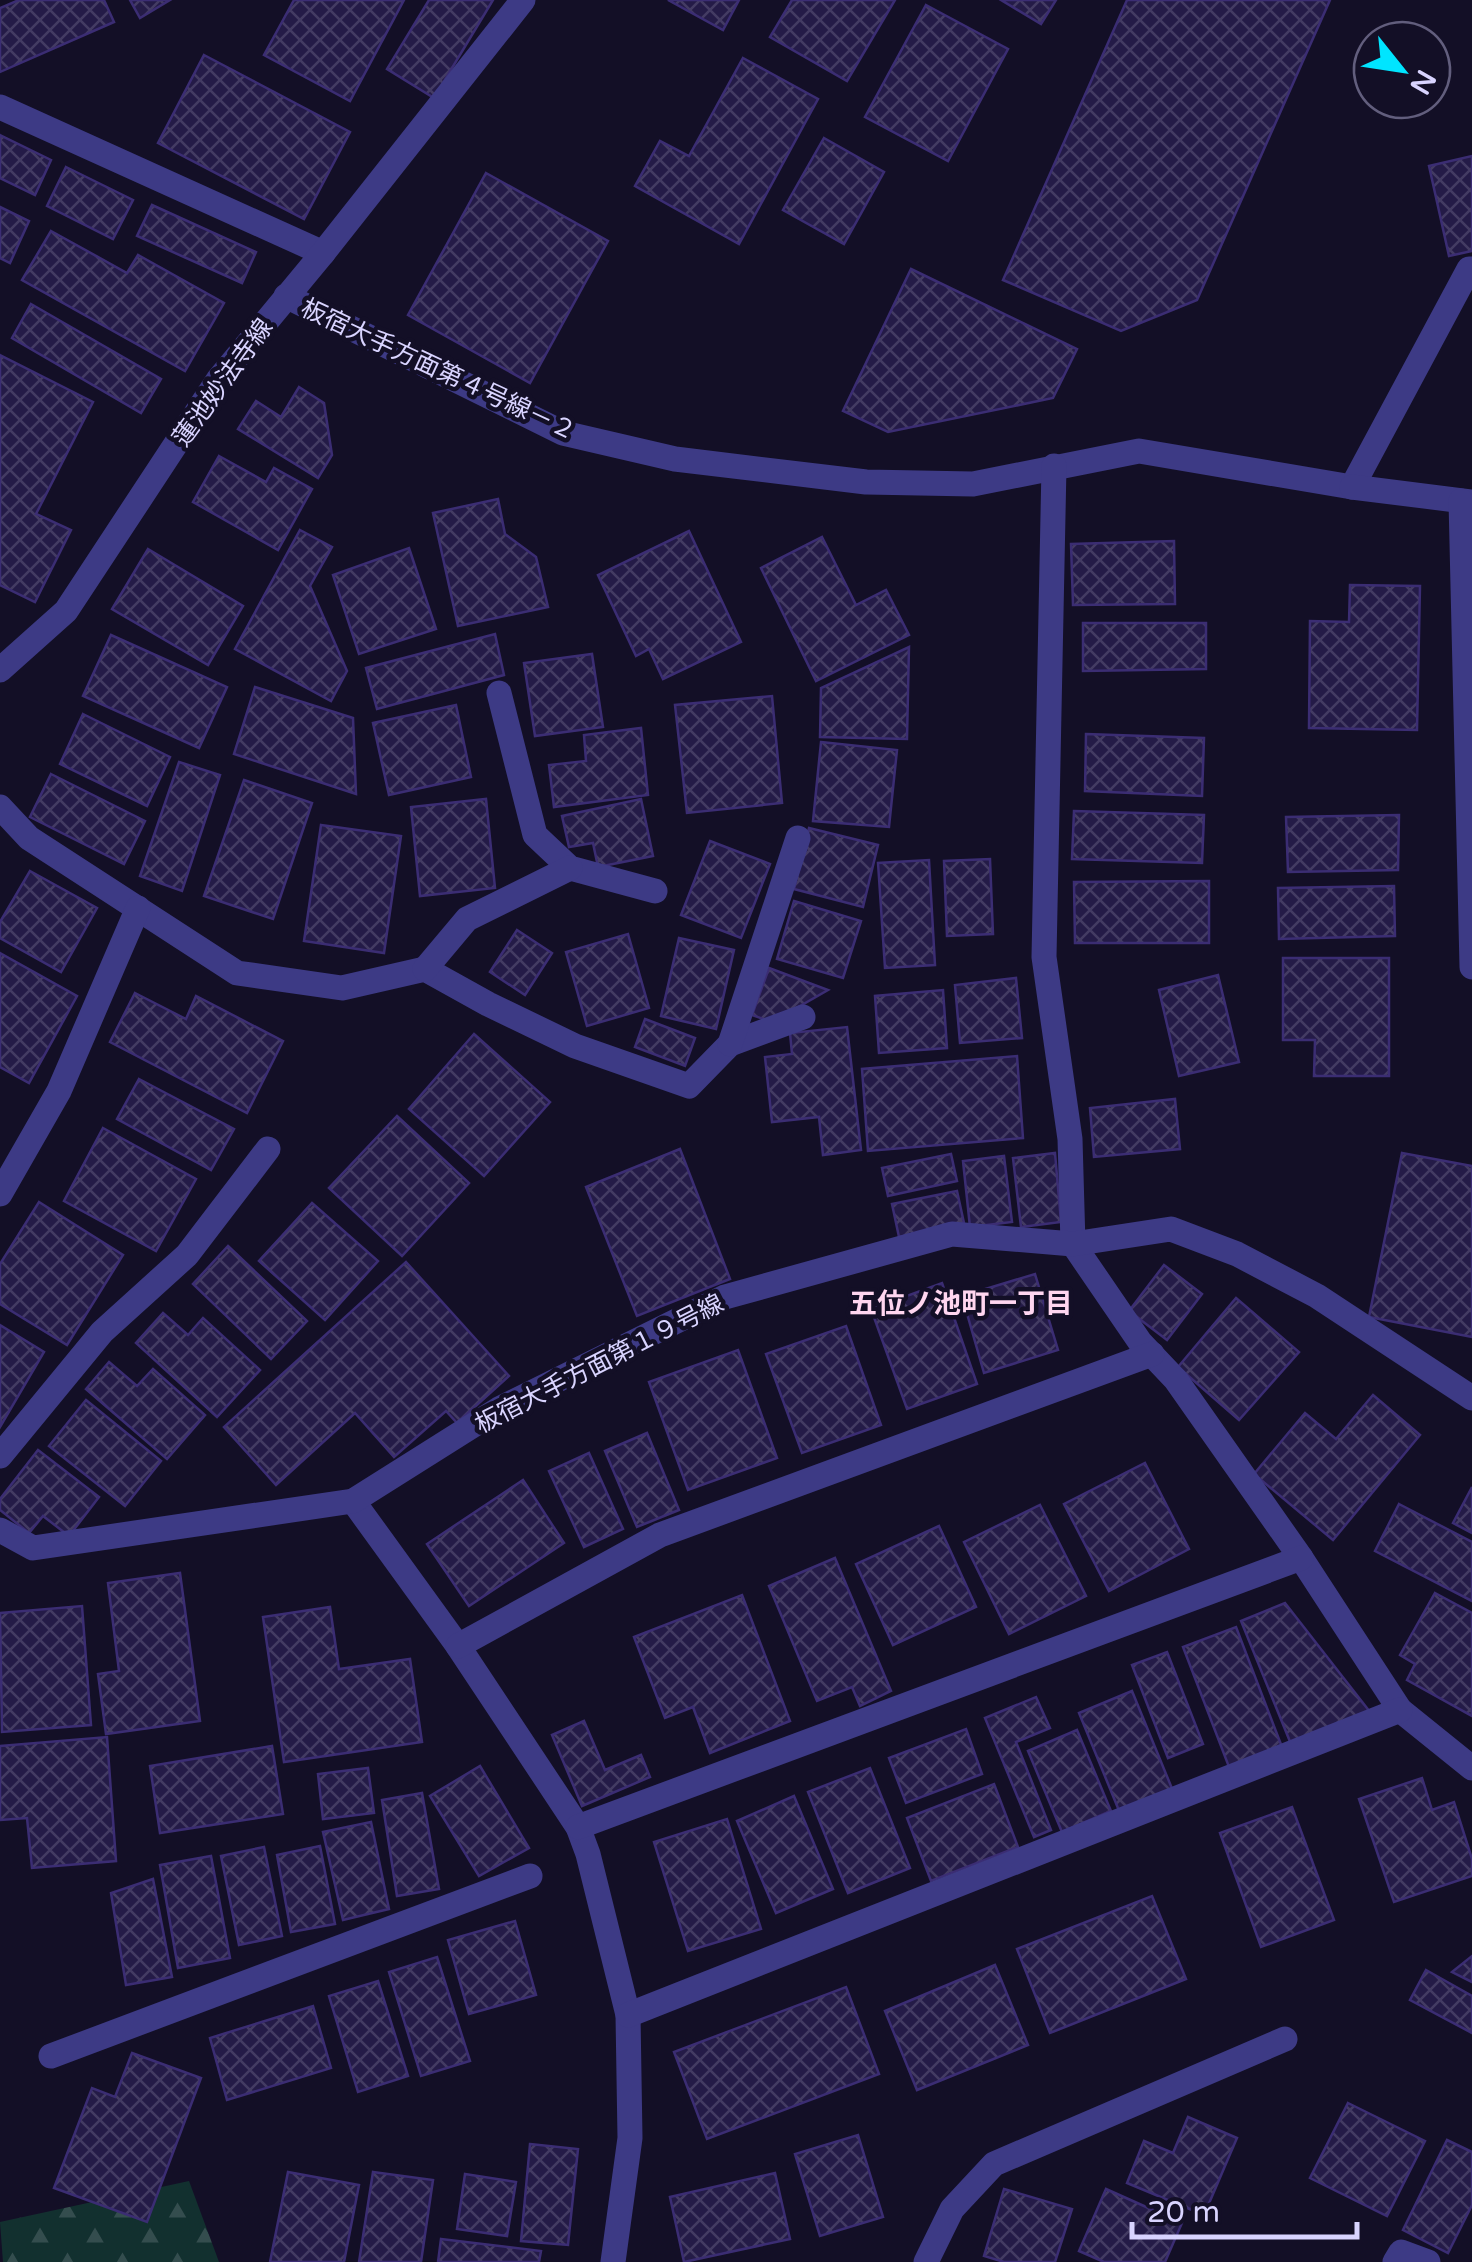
<svg xmlns="http://www.w3.org/2000/svg" width="1472" height="2262" font-family="'Varela Round','Noto Sans JP',sans-serif">
<style>
.forest{fill:url(#forest-firs)}
.building{fill:url(#building-cross-hatch);stroke:#3b2d73;stroke-width:2.5}
.lines{fill:none;stroke-linecap:round;stroke-linejoin:round}
.minor{stroke:#3d3a85;stroke-width:25}
.labels{text-anchor:middle;stroke-width:9;stroke-linejoin:round;paint-order:stroke}
.street-label{font-size:25px;fill:#d9d4ff;stroke:#130f26}
.neighbourhood-label{font-size:28px;font-weight:bold;fill:#ffd6f0;stroke:#130f26}
</style>
<defs>
<pattern id="forest-firs" width="22" height="20" patternUnits="userSpaceOnUse" patternTransform="scale(2.5)"><rect width="22" height="20" fill="#12302f"/><path d="M5 1l3.5 6h-7zM16 11l3.5 6h-7z" fill="#344d4e"/></pattern>
<pattern id="building-cross-hatch" width="8" height="8" patternUnits="userSpaceOnUse" patternTransform="scale(2.5)"><rect width="8" height="8" fill="#241b47"/><path d="M0 0l8 8M0 8l8-8" fill="none" stroke="#433b63"/></pattern>
</defs>
<rect width="100%" height="100%" fill="#130f26"/>
<polygon class="forest" points="189,2181 219,2262 3,2262 0,2222"/>
<g class="building">
<polygon points="19,0 104,0 114,22 0,72 0,8"/>
<polygon points="130,0 170,0 140,18"/>
<polygon points="294,0 404,0 350,101 264,55"/>
<polygon points="429,0 493,0 434,98 387,69"/>
<polygon points="668,0 739,0 723,30"/>
<polygon points="792,0 895,0 847,81 770,37"/>
<polygon points="1001,0 1056,0 1041,24"/>
<polygon points="1127,0 1330,0 1197,300 1121,331 1003,280"/>
<polygon points="926,5 1008,49 948,161 865,117"/>
<polygon points="204,55 350,132 304,219 158,143"/>
<polygon points="743,58 818,99 739,244 635,186 660,141 689,156"/>
<polygon points="0,135 51,160 35,195 0,178"/>
<polygon points="824,138 884,172 844,244 783,210"/>
<polygon points="1472,156 1472,251 1449,256 1429,166"/>
<polygon points="66,167 133,200 113,239 47,206"/>
<polygon points="486,173 608,241 530,383 408,315"/>
<polygon points="152,205 256,252 242,283 137,236"/>
<polygon points="0,207 29,221 10,263 0,258"/>
<polygon points="51,231 127,273 138,255 224,303 185,371 22,280"/>
<polygon points="911,269 1077,349 1053,398 888,432 843,411"/>
<polygon points="31,304 161,379 141,413 12,338"/>
<polygon points="0,355 93,402 36,514 71,530 35,602 0,585"/>
<polygon points="299,387 324,403 332,455 318,478 238,429 256,401 281,417"/>
<polygon points="219,456 266,482 274,468 312,489 278,550 193,502"/>
<polygon points="498,499 505,534 536,557 548,607 458,626 433,513"/>
<polygon points="300,530 332,547 310,586 347,671 331,701 235,649"/>
<polygon points="689,531 741,642 663,679 649,649 636,656 598,575"/>
<polygon points="822,537 856,605 886,590 909,635 816,681 761,568"/>
<polygon points="1174,541 1175,604 1073,605 1071,544"/>
<polygon points="409,548 436,629 359,654 333,575"/>
<polygon points="148,549 243,606 208,665 112,609"/>
<polygon points="1350,585 1420,586 1417,730 1309,728 1310,621 1349,622"/>
<polygon points="1083,623 1206,623 1206,669 1083,671"/>
<polygon points="495,634 504,675 377,709 366,668"/>
<polygon points="111,635 227,687 199,748 83,696"/>
<polygon points="909,647 907,739 820,737 821,688"/>
<polygon points="592,654 603,727 535,736 524,663"/>
<polygon points="255,687 353,718 356,794 234,754"/>
<polygon points="772,696 782,803 687,813 675,705"/>
<polygon points="456,705 471,777 389,795 373,723"/>
<polygon points="83,714 170,757 147,806 60,764"/>
<polygon points="641,728 648,795 554,807 549,765 586,761 584,735"/>
<polygon points="1086,734 1204,738 1202,796 1085,791"/>
<polygon points="821,742 897,750 889,827 813,821"/>
<polygon points="179,762 220,775 182,891 140,876"/>
<polygon points="51,774 145,821 124,864 30,817"/>
<polygon points="244,780 312,803 273,919 204,896"/>
<polygon points="486,799 495,888 420,896 411,807"/>
<polygon points="641,799 653,856 598,867 593,843 569,847 562,816"/>
<polygon points="1074,811 1204,815 1202,863 1072,859"/>
<polygon points="1399,815 1398,870 1288,872 1286,817"/>
<polygon points="321,825 401,836 384,953 304,941"/>
<polygon points="809,828 878,845 863,907 794,889"/>
<polygon points="710,841 770,864 741,938 681,915"/>
<polygon points="990,859 993,934 947,936 944,861"/>
<polygon points="929,860 935,965 885,968 878,863"/>
<polygon points="30,871 97,908 61,972 0,938 0,922"/>
<polygon points="1209,881 1209,943 1075,943 1074,882"/>
<polygon points="1394,886 1395,936 1279,939 1278,888"/>
<polygon points="794,901 861,921 843,978 777,959"/>
<polygon points="517,930 552,953 525,995 490,972"/>
<polygon points="628,934 649,1008 587,1026 566,952"/>
<polygon points="679,938 734,950 716,1029 661,1016"/>
<polygon points="0,953 77,996 29,1083 0,1067"/>
<polygon points="1283,958 1389,958 1389,1076 1314,1076 1315,1040 1283,1040"/>
<polygon points="769,968 828,990 772,1022 752,1015"/>
<polygon points="1218,975 1239,1062 1179,1076 1159,990"/>
<polygon points="1016,978 1022,1038 960,1043 955,985"/>
<polygon points="943,990 947,1048 879,1053 875,996"/>
<polygon points="135,993 186,1019 196,996 283,1041 247,1113 110,1042"/>
<polygon points="645,1019 695,1038 685,1066 635,1047"/>
<polygon points="847,1027 861,1150 823,1155 819,1117 772,1122 765,1057 792,1054 790,1033"/>
<polygon points="474,1034 550,1102 484,1176 409,1109"/>
<polygon points="1017,1056 1023,1138 868,1151 862,1069"/>
<polygon points="139,1079 234,1129 211,1170 117,1119"/>
<polygon points="1175,1099 1180,1149 1094,1157 1090,1108"/>
<polygon points="397,1116 469,1183 402,1256 329,1188"/>
<polygon points="103,1128 196,1179 156,1251 64,1201"/>
<polygon points="680,1149 730,1279 637,1316 586,1187"/>
<polygon points="1055,1153 1061,1222 1021,1227 1013,1158"/>
<polygon points="1402,1153 1472,1166 1472,1337 1369,1317"/>
<polygon points="951,1154 957,1181 888,1196 882,1168"/>
<polygon points="1004,1156 1012,1222 970,1227 963,1161"/>
<polygon points="957,1191 964,1223 899,1237 892,1204"/>
<polygon points="39,1202 123,1255 67,1345 0,1304 0,1264"/>
<polygon points="312,1203 378,1261 325,1320 259,1261"/>
<polygon points="228,1246 307,1321 271,1359 193,1284"/>
<polygon points="406,1262 509,1376 457,1423 446,1411 394,1457 355,1413 276,1485 224,1427"/>
<polygon points="1164,1265 1202,1294 1167,1340 1129,1311"/>
<polygon points="1035,1274 1058,1350 984,1373 962,1296"/>
<polygon points="942,1283 977,1384 907,1409 871,1309"/>
<polygon points="1236,1298 1299,1352 1239,1420 1178,1367"/>
<polygon points="163,1313 188,1335 203,1318 260,1370 217,1417 136,1343"/>
<polygon points="0,1325 44,1352 0,1427"/>
<polygon points="846,1326 881,1425 802,1453 766,1354"/>
<polygon points="738,1350 777,1458 688,1490 649,1382"/>
<polygon points="109,1362 137,1386 153,1369 205,1415 167,1459 86,1389"/>
<polygon points="1373,1395 1420,1435 1333,1540 1254,1474 1305,1413 1336,1439"/>
<polygon points="86,1400 161,1461 125,1506 49,1446"/>
<polygon points="647,1433 679,1510 637,1527 605,1451"/>
<polygon points="38,1450 99,1497 69,1536 43,1516 29,1533 0,1510 0,1499"/>
<polygon points="589,1453 623,1529 584,1547 549,1471"/>
<polygon points="1145,1463 1189,1549 1109,1591 1064,1504"/>
<polygon points="523,1480 564,1543 469,1606 427,1544"/>
<polygon points="1472,1487 1472,1533 1453,1523"/>
<polygon points="1399,1504 1472,1542 1472,1601 1375,1551"/>
<polygon points="1040,1505 1086,1596 1009,1634 964,1542"/>
<polygon points="939,1526 976,1607 893,1645 856,1564"/>
<polygon points="835,1558 891,1691 860,1706 852,1687 817,1701 769,1586"/>
<polygon points="180,1573 200,1721 106,1734 98,1674 119,1671 108,1583"/>
<polygon points="1435,1593 1472,1613 1472,1716 1407,1680 1415,1664 1400,1655"/>
<polygon points="742,1595 790,1721 710,1753 693,1707 665,1718 634,1637"/>
<polygon points="1285,1603 1370,1712 1291,1744 1241,1621"/>
<polygon points="82,1606 91,1725 2,1732 0,1613"/>
<polygon points="330,1607 339,1669 410,1659 422,1742 284,1762 263,1617"/>
<polygon points="1236,1627 1282,1747 1229,1767 1183,1647"/>
<polygon points="1167,1652 1203,1744 1168,1758 1132,1665"/>
<polygon points="1132,1691 1173,1791 1120,1813 1079,1713"/>
<polygon points="1036,1697 1050,1728 1016,1742 1051,1830 1034,1837 985,1718"/>
<polygon points="584,1721 605,1770 641,1755 650,1777 582,1806 552,1735"/>
<polygon points="966,1729 982,1774 906,1803 889,1758"/>
<polygon points="1077,1730 1111,1811 1062,1832 1028,1751"/>
<polygon points="107,1737 116,1861 32,1868 27,1818 0,1820 0,1746"/>
<polygon points="272,1746 283,1814 160,1833 150,1766"/>
<polygon points="480,1766 529,1848 479,1876 430,1796"/>
<polygon points="368,1768 374,1813 323,1819 318,1774"/>
<polygon points="870,1768 910,1868 848,1893 808,1792"/>
<polygon points="1422,1778 1432,1810 1454,1802 1472,1859 1472,1876 1394,1902 1359,1799"/>
<polygon points="994,1784 1018,1847 931,1881 907,1818"/>
<polygon points="422,1793 439,1889 397,1896 382,1800"/>
<polygon points="794,1796 833,1889 776,1913 737,1821"/>
<polygon points="1292,1807 1334,1920 1261,1947 1220,1833"/>
<polygon points="727,1819 761,1929 688,1951 654,1842"/>
<polygon points="371,1822 389,1909 343,1920 323,1832"/>
<polygon points="320,1846 335,1924 291,1932 277,1855"/>
<polygon points="264,1847 282,1936 239,1945 221,1856"/>
<polygon points="211,1856 230,1958 178,1968 160,1865"/>
<polygon points="153,1879 172,1977 126,1985 111,1893"/>
<polygon points="1152,1896 1186,1979 1050,2033 1017,1949"/>
<polygon points="515,1921 536,1995 469,2014 448,1940"/>
<polygon points="1472,1956 1472,1982 1452,1972"/>
<polygon points="437,1957 470,2061 421,2076 389,1972"/>
<polygon points="995,1965 1028,2045 917,2090 885,2011"/>
<polygon points="1426,1970 1472,1996 1472,2033 1410,2000"/>
<polygon points="378,1981 408,2076 358,2092 329,1996"/>
<polygon points="846,1987 879,2074 707,2139 674,2052"/>
<polygon points="313,2006 331,2068 227,2100 210,2038"/>
<polygon points="132,2053 201,2078 147,2222 54,2188 92,2088 115,2097"/>
<polygon points="1348,2103 1425,2141 1387,2216 1310,2178"/>
<polygon points="1188,2117 1237,2138 1204,2215 1127,2183 1144,2141 1173,2153"/>
<polygon points="858,2135 883,2217 820,2236 795,2154"/>
<polygon points="1447,2140 1472,2152 1472,2205 1448,2253 1403,2230"/>
<polygon points="530,2144 578,2149 568,2245 521,2241"/>
<polygon points="288,2172 359,2185 344,2262 270,2262"/>
<polygon points="373,2172 433,2180 421,2262 359,2262"/>
<polygon points="775,2173 790,2239 684,2262 670,2197"/>
<polygon points="465,2174 516,2182 507,2236 457,2229"/>
<polygon points="1004,2189 1072,2209 1055,2262 1004,2262 984,2256"/>
<polygon points="1106,2189 1182,2223 1165,2262 1104,2262 1079,2251"/>
<polygon points="441,2239 541,2251 539,2262 438,2262"/>
</g>
<g class="lines">
<g class="minor">
<polyline points="0,107 323,253"/>
<polyline points="286,296 563,433 675,459 866,482 973,484 1139,451 1352,487 1469,269 1472,269"/>
<polyline points="1054,466 1044,957 1070,1139 1073,1244 1140,1342 1176,1380 1301,1558 1400,1710 1472,1768"/>
<polyline points="1352,487 1472,502"/>
<polyline points="1461,501 1472,967"/>
<polyline points="0,670 66,611 218,380 323,253 523,0"/>
<polyline points="499,693 535,835 570,868 655,891"/>
<polyline points="0,807 29,838 237,973 342,988 425,969 488,1004 575,1046 689,1086 730,1044 803,1017"/>
<polyline points="425,969 467,919 570,868"/>
<polyline points="730,1044 798,838"/>
<polyline points="0,1194 59,1091 138,908"/>
<polyline points="0,1456 102,1332 187,1255 268,1149"/>
<polyline points="353,1501 458,1646 578,1827 588,1854 628,2015 630,2138 613,2262"/>
<polyline points="0,1530 33,1548 353,1501 499,1409 725,1297 952,1234 1073,1244 1171,1229 1237,1254 1317,1296 1472,1398"/>
<polyline points="458,1646 660,1535 1152,1354"/>
<polyline points="578,1827 1301,1558"/>
<polyline points="628,2015 1400,1710"/>
<polyline points="51,2056 530,1876"/>
<polyline points="926,2262 952,2209 994,2164 1285,2039"/>
<polyline points="1395,2262 1401,2252 1428,2262"/>
</g>
</g>
<g class="labels">
<g class="street-label">
<text transform="translate(439 369) rotate(25)" y="9">板宿大手方面第４号線－２</text>
<text transform="translate(222 382) rotate(-54)" y="9">蓮池妙法寺線</text>
<text transform="translate(599 1363) rotate(-27)" y="9">板宿大手方面第１９号線</text>
</g>
<g class="neighbourhood-label">
<text x="961" y="1313">五位ノ池町一丁目</text>
</g>
</g>
<g transform="translate(1402 70) rotate(120)"><circle r="48" fill="#130f26" stroke="#625e7d" stroke-width="2.5"/>
<path d="M0-8L18 38L0 25L-18 38Z" fill="#00e5ff"/>
<text y="-15" font-size="28" font-weight="bold" text-anchor="middle" fill="#d9d4ff">N</text>
</g>
<path d="M1132 2222v15h225v-15" fill="none" stroke="#d9d4ff" stroke-width="5"/>
<text x="1147" y="2222" font-size="30" fill="#d9d4ff" stroke="#130f26" stroke-width="8" paint-order="stroke">20 m</text>
</svg>
